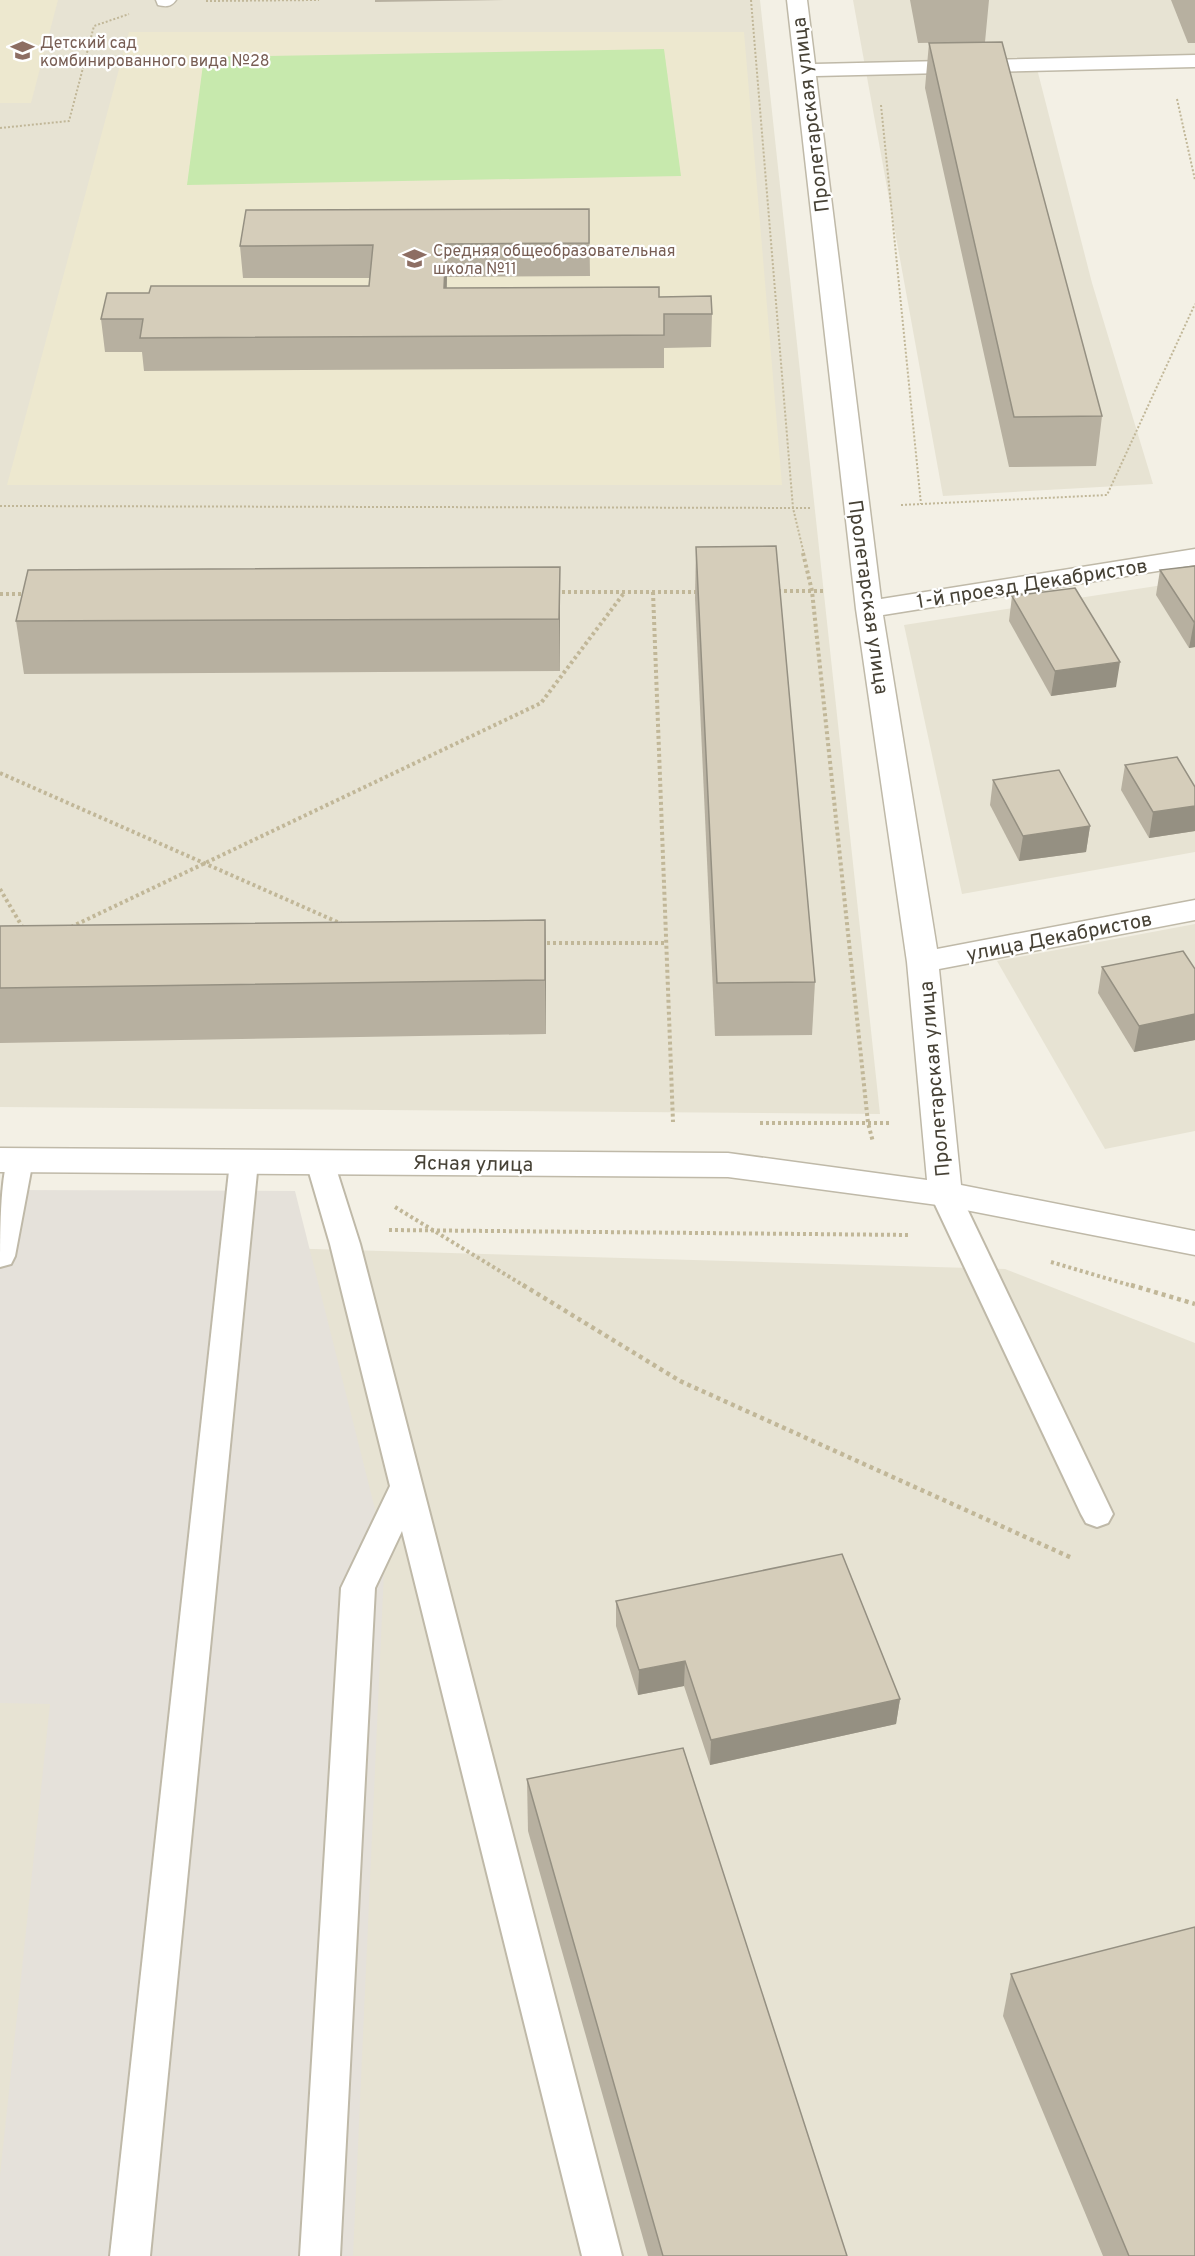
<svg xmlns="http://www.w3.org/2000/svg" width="1195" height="2256" font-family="Overpass,sans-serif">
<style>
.residential{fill:#e7e3d3}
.industrial{fill:#e5e1da}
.education{fill:#ede8cf}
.green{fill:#c7e9ad}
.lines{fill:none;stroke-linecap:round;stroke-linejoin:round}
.service-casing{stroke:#bfb9a8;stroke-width:4}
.minor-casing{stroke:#bfb9a8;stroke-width:3}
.path-far2{stroke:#c1b798;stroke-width:2;stroke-dasharray:2 2;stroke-linecap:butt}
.path-far1{stroke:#c1b798;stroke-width:4;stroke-dasharray:3 3;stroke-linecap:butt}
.path{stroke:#c1b798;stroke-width:4.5;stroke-dasharray:4 4;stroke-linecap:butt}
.service{fill:#fff;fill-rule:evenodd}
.minor{fill:#fff;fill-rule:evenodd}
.wall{fill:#b7b0a0}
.shaded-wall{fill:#959082}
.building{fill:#d5cdba;stroke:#959082;stroke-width:1.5}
.labels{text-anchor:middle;stroke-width:4.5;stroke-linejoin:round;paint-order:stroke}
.far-education-label{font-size:16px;fill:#785e54;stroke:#fff;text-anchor:start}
.street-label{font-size:20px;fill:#464135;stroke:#fff}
</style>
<rect width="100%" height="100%" fill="#f3f0e5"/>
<g class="residential">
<polygon points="0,0 760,0 880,1114 0,1107"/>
<polygon points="853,0 1195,0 1195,61 1036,65 1092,283 1153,484 943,496"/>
<polygon points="1195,580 1195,852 962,894 904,625"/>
<polygon points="1195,924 1195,1131 1105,1149 997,961"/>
<polygon points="0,1240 1005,1269 1195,1343 1195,2256 0,2256"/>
</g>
<polygon class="industrial" points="0,1190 295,1191 385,1549 353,2256 0,2256 0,2176 50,1704 0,1703"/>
<g class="education">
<polygon points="0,0 58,0 31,103 0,103"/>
<polygon points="129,32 744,32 782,485 7,485"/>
</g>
<polygon class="green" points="664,49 681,176 187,185 204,57"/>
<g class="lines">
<defs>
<g id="service">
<path d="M 19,1150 L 29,1153 L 33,1160 L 15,1256 L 11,1264 L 0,1267 C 0,1235 0,1180 9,1153 Z"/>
<polygon points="244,1152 254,1155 258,1162 150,2256 110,2256 230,1162 234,1155"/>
<polygon points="320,1152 330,1155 334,1162 360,1244 622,2256 582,2256 402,1531 375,1588 340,2256 300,2256 341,1588 390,1486 330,1244 306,1162 310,1155"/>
<polygon points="945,1184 955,1187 960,1194 1113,1514 1108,1523 1097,1527 1086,1523 1081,1514 930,1194 935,1187"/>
</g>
<g id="minor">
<path d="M 156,0 L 176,0 C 171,7 166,7 158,5 Z"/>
<polygon points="787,0 807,0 815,64 1195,55 1195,67 816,76 881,599 1195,549 1195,565 883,615 937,949 1195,900 1195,920 939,969 961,1185 1195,1231 1195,1255 945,1206 728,1177 0,1172 0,1148 728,1153 927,1180 907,962 856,609"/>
</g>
</defs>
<use href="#service" class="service-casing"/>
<use href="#minor" class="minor-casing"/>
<g class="path-far2">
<polyline points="751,0 793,508 804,554"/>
<polyline points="206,1 319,0"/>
<polyline points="1177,99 1195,180"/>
<polyline points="881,105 921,504"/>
<polyline points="0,128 69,121 94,26 129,14"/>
<polyline points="901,505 1107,495 1195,304"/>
<polyline points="0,506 812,508"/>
</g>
<g class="path-far1">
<polyline points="803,553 812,591 868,1123 873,1142"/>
<polyline points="778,591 824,591"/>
<polyline points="556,592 698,592"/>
<polyline points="653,592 673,1122"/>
<polyline points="0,594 26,594"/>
<polyline points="0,773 342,924"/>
<polyline points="0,889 23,928"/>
<polyline points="71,927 541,703 624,593"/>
<polyline points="541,943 666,943"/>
<polyline points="760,1123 890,1123"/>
<polyline points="395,1207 526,1287"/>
<polyline points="389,1230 909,1235"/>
<polyline points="1051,1262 1136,1287"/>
</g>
<g class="path">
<polyline points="523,1285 680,1381 1072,1558"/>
<polyline points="1131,1285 1195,1304"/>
</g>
<use href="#service" class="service"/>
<use href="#minor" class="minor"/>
</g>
<g class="wall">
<polygon points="375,0 504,0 375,2"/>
<polygon points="910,0 989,0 985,42 1102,416 1096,466 1009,467 925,88 929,43 975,42 918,43"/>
<polygon points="1171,0 1195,0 1195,43 1188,43"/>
<polygon points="589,209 590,276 447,277 447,288 659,297 712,314 711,347 664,348 664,368 144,371 142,352 105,352 101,319 149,293 369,286 370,278 243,278 240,246"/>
<polygon points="696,547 815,982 812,1035 715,1036 695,598"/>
<polygon points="1195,566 1195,647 1189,648 1156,595 1160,570"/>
<polygon points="560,567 560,671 24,674 16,621"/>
<polygon points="1012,596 1116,687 1051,696 1009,621"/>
<polygon points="1125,765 1195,787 1195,831 1149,838 1121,790"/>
<polygon points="993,780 1090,826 1086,852 1019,861 990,805"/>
<polygon points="545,920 546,973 546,1034 0,1043 0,926"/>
<polygon points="1102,967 1195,969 1195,1040 1134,1052 1098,993"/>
<polygon points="616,1601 900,1699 896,1724 710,1765 684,1686 638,1695 616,1626"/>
<polygon points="527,1779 847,2256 648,2256 528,1831"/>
<polygon points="1011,1974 1195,2256 1103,2256 1003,2016"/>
</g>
<g class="shaded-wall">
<polygon points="446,244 447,277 445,321 444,288"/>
<polygon points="560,567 560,671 559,619"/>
<polygon points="1194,622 1195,622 1195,647 1189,648"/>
<polygon points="1120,662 1116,687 1051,696 1055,671"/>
<polygon points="1195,806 1195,831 1149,838 1153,812"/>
<polygon points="1090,826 1086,852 1019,861 1023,836"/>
<polygon points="545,920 546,973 546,1034 545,980"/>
<polygon points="1195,1014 1195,1040 1134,1052 1139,1026"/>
<polygon points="685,1661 684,1686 638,1695 639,1670"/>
<polygon points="900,1699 896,1724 710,1765 711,1740"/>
</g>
<g class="building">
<polygon points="1002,42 1102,416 1014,417 929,43"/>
<polygon points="589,209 589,243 446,244 444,288 659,287 659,297 711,296 712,314 664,314 664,335 140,338 143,319 101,319 107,293 149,293 151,286 369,286 373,245 240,246 246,210"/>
<polygon points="776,546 815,982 717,983 696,547"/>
<polygon points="1195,566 1195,622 1194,622 1160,570"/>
<polygon points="560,567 559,619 16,621 28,570"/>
<polygon points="1075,588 1120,662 1055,671 1012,596"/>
<polygon points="1177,757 1195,787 1195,806 1153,812 1125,765"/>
<polygon points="1059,770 1090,826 1023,836 993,780"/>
<polygon points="545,920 545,980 0,988 0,926"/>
<polygon points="1183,951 1195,969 1195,1014 1139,1026 1102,967"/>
<polygon points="842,1554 900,1699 711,1740 685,1661 639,1670 616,1601"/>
<polygon points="683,1748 847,2256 663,2256 527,1779"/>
<polygon points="1195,1927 1195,2256 1129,2256 1011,1974"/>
</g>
<defs>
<symbol id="school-bare" viewBox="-9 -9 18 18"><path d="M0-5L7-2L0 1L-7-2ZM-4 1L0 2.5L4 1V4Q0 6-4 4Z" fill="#8d6e63" stroke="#fff" stroke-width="2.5" paint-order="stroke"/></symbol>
</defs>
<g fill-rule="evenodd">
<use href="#school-bare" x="6" y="34" width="33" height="33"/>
<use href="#school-bare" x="398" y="242" width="33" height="33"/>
</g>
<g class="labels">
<g class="far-education-label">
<text x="40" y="48">Детский сад<tspan x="40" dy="18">комбинированного вида №28</tspan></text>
<text x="433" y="256">Средняя общеобразовательная<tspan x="433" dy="18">школа №11</tspan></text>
</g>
<g class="street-label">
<text transform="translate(810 115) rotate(-97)" y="7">Пролетарская улица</text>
<text transform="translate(1032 583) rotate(-9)" y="7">1-й проезд Декабристов</text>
<text transform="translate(869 597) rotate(82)" y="7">Пролетарская улица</text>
<text transform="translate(1059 936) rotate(-11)" y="7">улица Декабристов</text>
<text transform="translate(934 1079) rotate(-95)" y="7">Пролетарская улица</text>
<text transform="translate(473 1163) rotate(1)" y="7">Ясная улица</text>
</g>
</g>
</svg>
